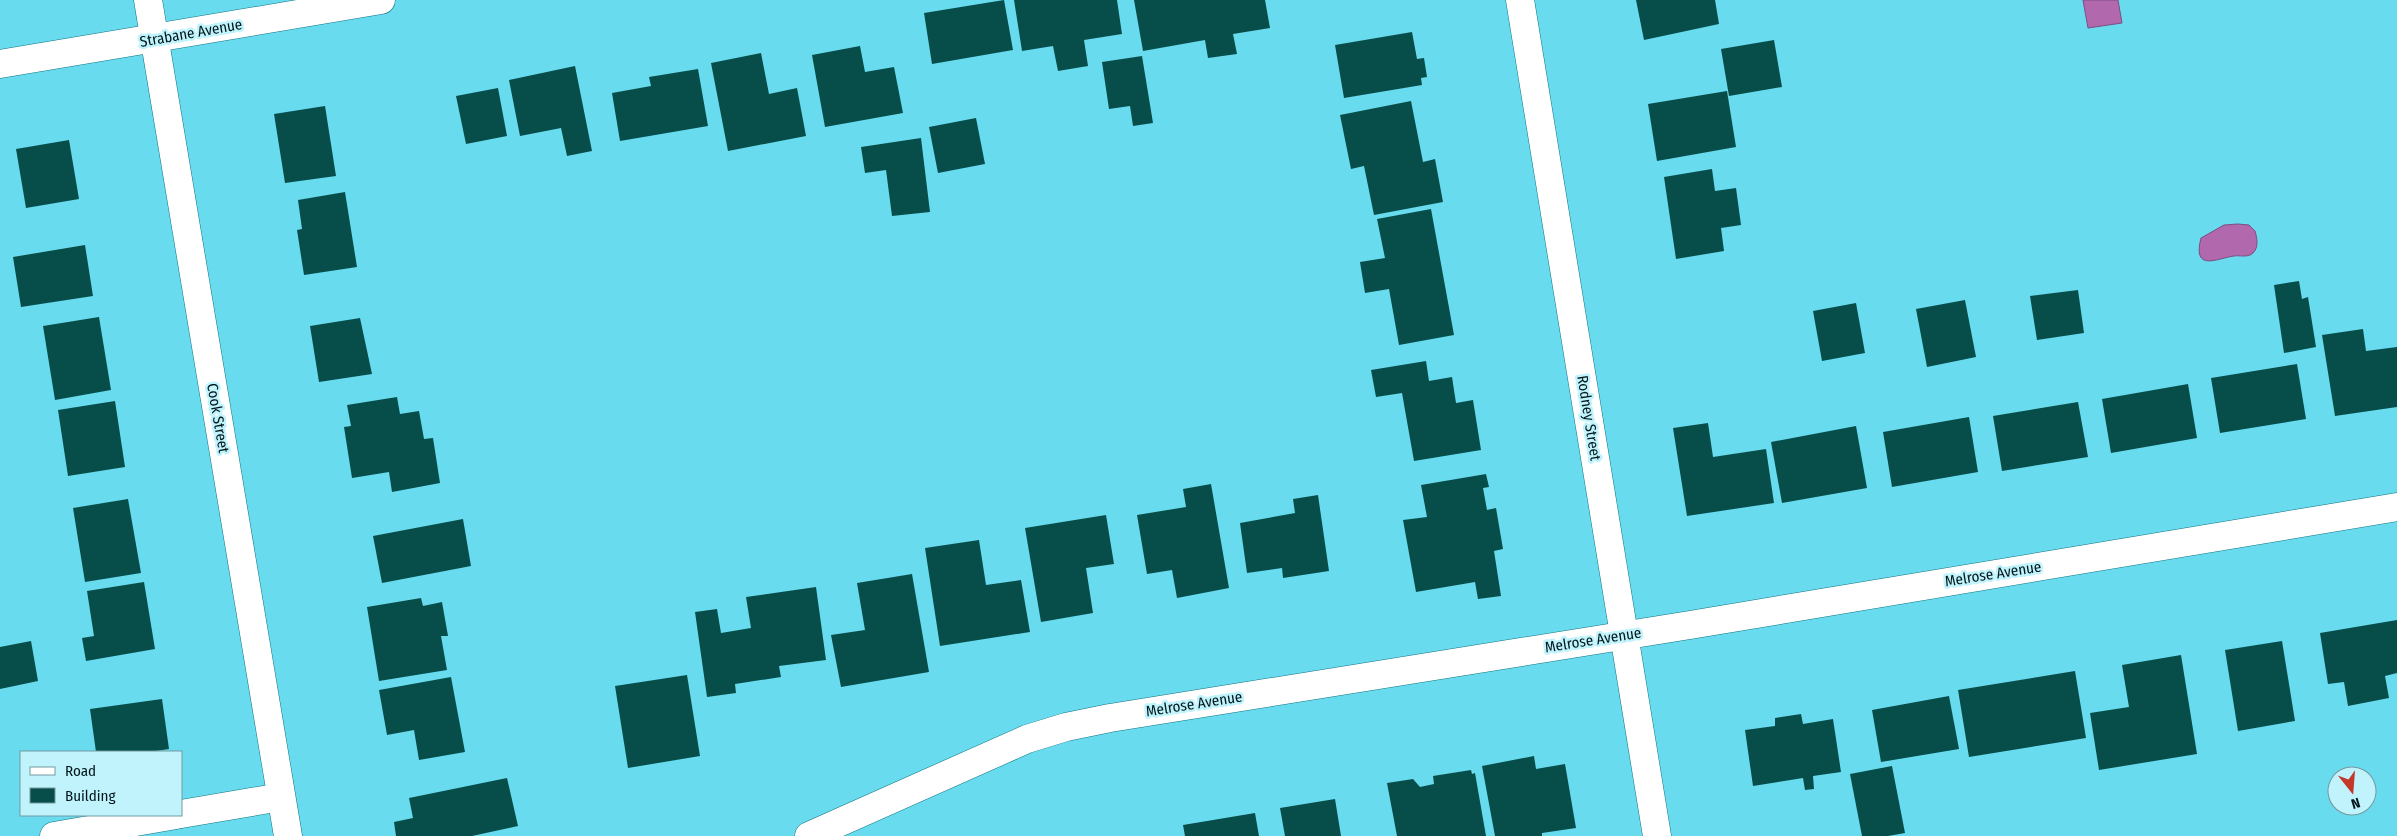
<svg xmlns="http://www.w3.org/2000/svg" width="2397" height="836" font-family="'Fira Sans Condensed',sans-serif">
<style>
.water{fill:#b168ac;stroke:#7c4f80}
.building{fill:#074e4b}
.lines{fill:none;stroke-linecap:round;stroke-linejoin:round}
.street-casing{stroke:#0f7481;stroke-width:29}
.street{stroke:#fff;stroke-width:28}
.labels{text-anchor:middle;stroke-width:5;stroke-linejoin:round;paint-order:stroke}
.street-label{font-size:15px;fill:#001519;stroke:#c0f3fc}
</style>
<rect width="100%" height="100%" fill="#69dbee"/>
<g class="water">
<polygon points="2083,0 2118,0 2122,23 2088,28"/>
<path d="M 2238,224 L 2249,225 L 2255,231 C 2257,238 2259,247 2253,253 C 2248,258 2240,255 2234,256 C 2218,258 2192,273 2201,238 L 2224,225 Z"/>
</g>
<g class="building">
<polygon points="1004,0 1013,50 932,64 924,13"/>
<polygon points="1014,0 1117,0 1122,34 1084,40 1088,66 1058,71 1053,46 1022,51"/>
<polygon points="1134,0 1265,0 1270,28 1233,34 1237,54 1208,58 1205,40 1143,51"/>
<polygon points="1636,0 1715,0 1719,24 1644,40"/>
<polygon points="1412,32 1417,59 1424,58 1427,77 1421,78 1422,85 1344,98 1335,45"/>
<polygon points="1774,40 1782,87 1729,96 1721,49"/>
<polygon points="860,46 865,72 894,67 903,113 825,127 812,55"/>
<polygon points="761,53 769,94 797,88 806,136 728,151 711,63"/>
<polygon points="1142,56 1153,123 1133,126 1130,106 1109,109 1102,62"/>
<polygon points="575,66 592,151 567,156 561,128 520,136 509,80"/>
<polygon points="698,69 708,126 620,141 612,93 651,86 649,77"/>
<polygon points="498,88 507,136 466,144 456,96"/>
<polygon points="1727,91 1736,147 1657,161 1648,104"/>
<polygon points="1411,101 1423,162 1435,159 1443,202 1374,215 1364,166 1351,169 1340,115"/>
<polygon points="325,106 336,176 285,183 274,114"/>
<polygon points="976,118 985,164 938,173 929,127"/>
<polygon points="921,138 930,212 892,216 886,170 865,173 861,147"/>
<polygon points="69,140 79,199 26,208 16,149"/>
<polygon points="1712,169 1715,191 1736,188 1741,225 1721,228 1724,251 1676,259 1664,177"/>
<polygon points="345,192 357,267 304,275 297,230 302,229 298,200"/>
<polygon points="1431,209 1454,335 1399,345 1389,289 1365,293 1360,262 1385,258 1377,219"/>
<polygon points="85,245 93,296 21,307 13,257"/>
<polygon points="2299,281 2302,299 2308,297 2316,347 2284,353 2274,285"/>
<polygon points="2078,290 2084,333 2037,340 2030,296"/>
<polygon points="1965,300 1976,357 1927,367 1916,309"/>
<polygon points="1856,303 1865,353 1822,361 1813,311"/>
<polygon points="99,317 111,390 55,400 43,326"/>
<polygon points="360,318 372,374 319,382 310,326"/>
<polygon points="2363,329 2366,351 2397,347 2397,407 2335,416 2322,335"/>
<polygon points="1426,361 1429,381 1452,377 1456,403 1473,400 1481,450 1414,461 1402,393 1376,397 1371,370"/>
<polygon points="2297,364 2306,419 2220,433 2211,378"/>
<polygon points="2188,384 2197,438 2111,453 2102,399"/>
<polygon points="397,397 400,414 419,411 424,439 433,438 440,483 392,492 389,472 352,478 344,427 351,426 347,405"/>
<polygon points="115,401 125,467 68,476 58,410"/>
<polygon points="2078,402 2088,457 2002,471 1993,416"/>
<polygon points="1969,417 1978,472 1892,487 1883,432"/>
<polygon points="1708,423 1713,457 1766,449 1774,503 1687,516 1673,428"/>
<polygon points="1856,426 1867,488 1782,503 1771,442"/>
<polygon points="1486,474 1489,487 1483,488 1487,510 1496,508 1503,549 1494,551 1501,596 1478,599 1475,582 1416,592 1403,520 1427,517 1421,485"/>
<polygon points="1211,484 1229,588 1177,598 1172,570 1147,574 1137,515 1186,507 1183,489"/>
<polygon points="1318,495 1329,571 1283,578 1282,568 1247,573 1240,523 1295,513 1293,499"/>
<polygon points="128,499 141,573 85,582 73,508"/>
<polygon points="1106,515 1114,564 1086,568 1093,613 1041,622 1025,528"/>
<polygon points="463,519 471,566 382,583 373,536"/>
<polygon points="979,540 986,585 1021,580 1030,632 940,646 925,548"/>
<polygon points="912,574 929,672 841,687 831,635 865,630 857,583"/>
<polygon points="144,582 155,649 86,661 82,638 94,636 87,591"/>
<polygon points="816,587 826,660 779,666 781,677 735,684 736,693 707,697 695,612 717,609 721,633 751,628 746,597"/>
<polygon points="421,598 423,606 442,602 448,636 441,636 447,670 379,681 367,607"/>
<polygon points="2397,620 2397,673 2385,676 2389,698 2348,706 2344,682 2328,684 2320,633"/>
<polygon points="31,641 38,681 0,689 0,647"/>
<polygon points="2282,641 2295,721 2238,731 2225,650"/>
<polygon points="2181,655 2197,754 2099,770 2090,713 2129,707 2122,665"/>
<polygon points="2075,671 2086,738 1969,757 1958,690"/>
<polygon points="687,675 700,756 628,768 615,686"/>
<polygon points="451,677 465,752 419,760 414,730 387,735 379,690"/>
<polygon points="1949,696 1959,749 1881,762 1872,710"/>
<polygon points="162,699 169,749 149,752 96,752 90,709"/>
<polygon points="1801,714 1803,724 1833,719 1841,772 1813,776 1814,789 1805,790 1803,778 1753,786 1745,730 1775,726 1775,718"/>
<polygon points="1534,756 1536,769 1565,764 1576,828 1542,833 1542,836 1495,836 1482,766"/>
<polygon points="1892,766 1905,833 1888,836 1862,836 1850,774"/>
<polygon points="1471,770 1472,774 1475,773 1486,836 1397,836 1387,783 1413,779 1420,787 1434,784 1433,776"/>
<polygon points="507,778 518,826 472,836 396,836 394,822 413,818 409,798"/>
<polygon points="1335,799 1341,836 1285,836 1280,808"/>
<polygon points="1255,813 1259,836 1185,836 1183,825"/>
</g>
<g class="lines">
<defs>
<g id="street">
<polyline points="148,0 288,836"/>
<polyline points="1520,0 1657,836"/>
<polyline points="0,64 381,0"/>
<polyline points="181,814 281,797"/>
<polyline points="54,836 176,815"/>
<polyline points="809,836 1027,739 1066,727 1110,718 1690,625 2397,507"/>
</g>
</defs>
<use href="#street" class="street-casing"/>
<use href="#street" class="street"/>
</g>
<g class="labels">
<g class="street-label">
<text transform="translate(191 33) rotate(-10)" y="5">Strabane Avenue</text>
<text transform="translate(218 418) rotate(80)" y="5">Cook Street</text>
<text transform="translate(1589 418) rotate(81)" y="5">Rodney Street</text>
<text transform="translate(1993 574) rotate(-9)" y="5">Melrose Avenue</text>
<text transform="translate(1593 640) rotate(-9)" y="5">Melrose Avenue</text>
<text transform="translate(1194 704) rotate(-9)" y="5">Melrose Avenue</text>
</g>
</g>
<rect x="20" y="751" width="162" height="65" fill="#c0f3fc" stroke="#739aa1"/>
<rect x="30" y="767" width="25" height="8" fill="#ffffff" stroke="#739aa1"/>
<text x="65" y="776" font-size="15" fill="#001519">Road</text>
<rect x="30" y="788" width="25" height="15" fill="#074e4b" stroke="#739aa1"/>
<text x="65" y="801" font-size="15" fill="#001519">Building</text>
<g transform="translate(2352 791) rotate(163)"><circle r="24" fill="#c0f3fc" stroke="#739aa1"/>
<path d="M0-4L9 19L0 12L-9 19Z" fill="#c43729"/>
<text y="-8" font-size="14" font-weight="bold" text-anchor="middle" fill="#001519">N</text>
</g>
</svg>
